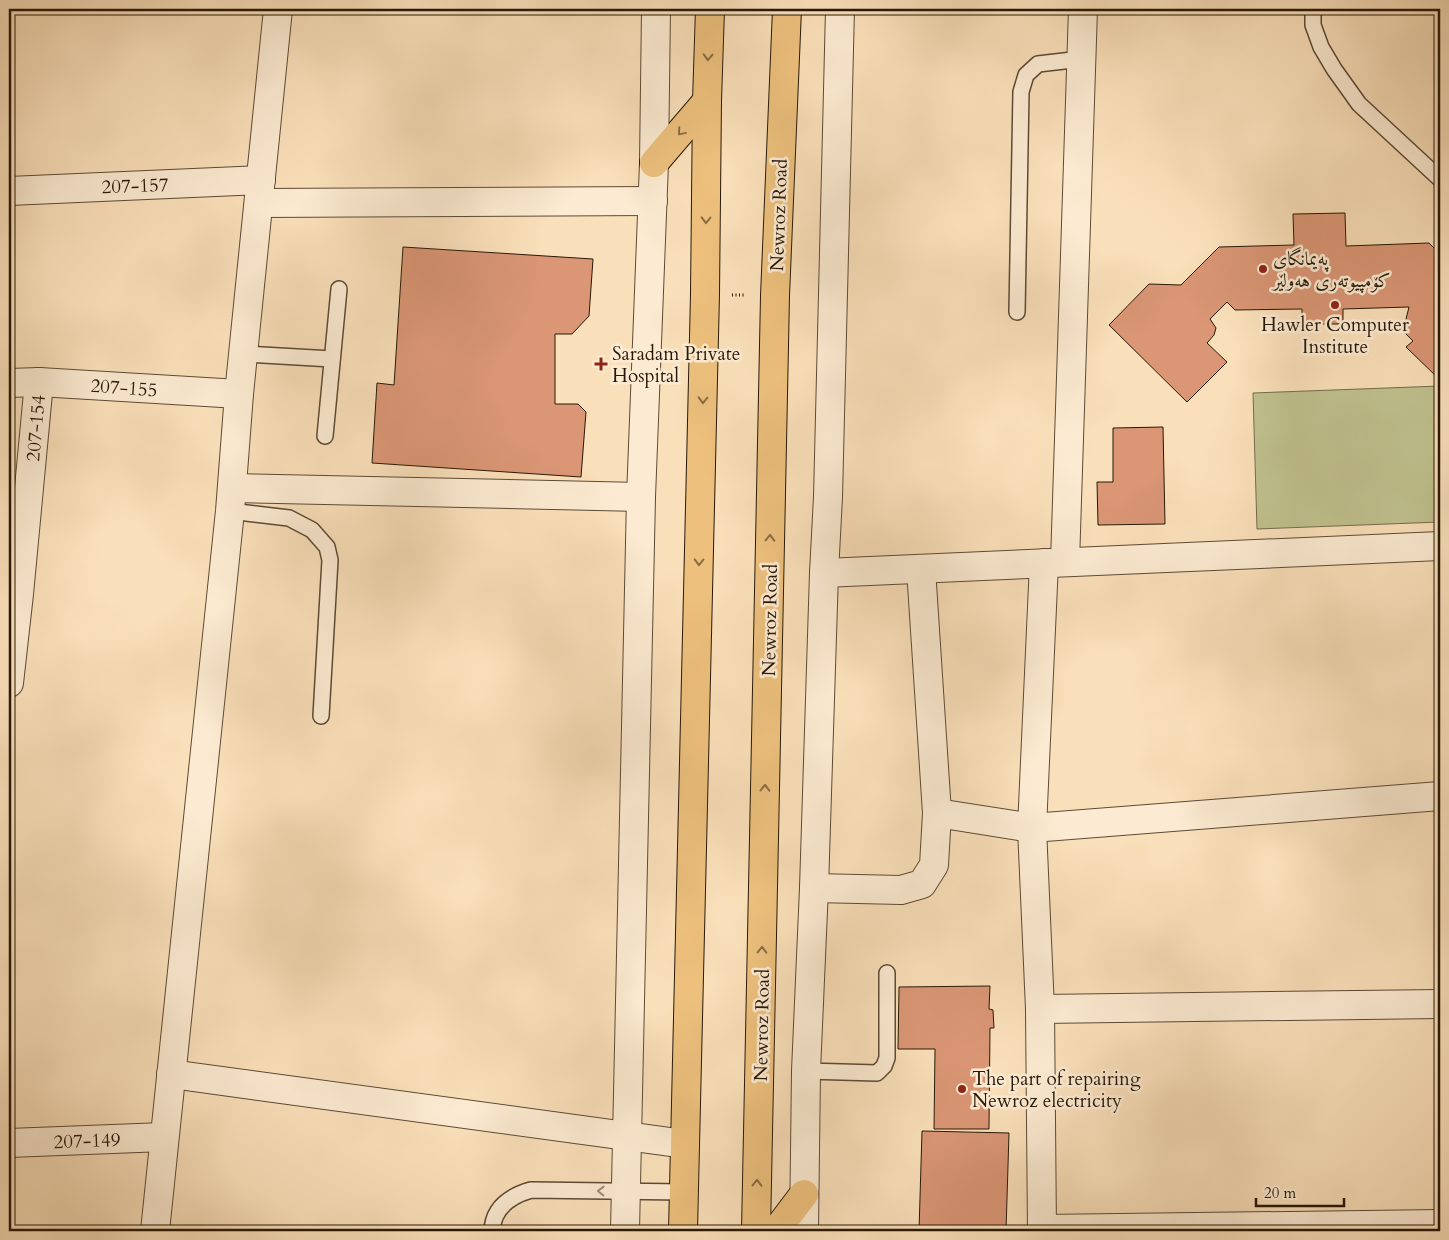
<svg xmlns="http://www.w3.org/2000/svg" width="1449" height="1240" font-family="Cardo,Amiri,serif">
<style>
.green{fill:#c0c28f;stroke:#746d4c}
.building{fill:#da9675;stroke:#271809}
.lines{fill:none;stroke-linecap:round;stroke-linejoin:round}
.lane-casing{stroke:#5c4a35;stroke-width:18}
.street-casing{stroke:#5c4a35;stroke-width:30}
.primary-casing{stroke:#271809;stroke-width:30}
.path{stroke:#271809;stroke-width:3;stroke-dasharray:1 2.5;stroke-linecap:butt}
.lane{stroke:#fcebd2;stroke-width:15}
.street{stroke:#fcebd2;stroke-width:28}
.primary{stroke:#edc07d;stroke-width:28}
.oneway{stroke:#8a6c43}
.oneway2{stroke:#9c8c78}
.poi-dot{fill:#8f2418;stroke:#fcebd2;stroke-width:2}
.labels{text-anchor:middle;stroke-width:5;stroke-linejoin:round;paint-order:stroke}
.street-label{font-size:19px;fill:#271809;stroke:#fcebd2}
.poi-label{font-size:19px;fill:#271809;stroke:#fcebd2;text-anchor:start}
</style>
<rect width="100%" height="100%" fill="#fae0ba"/>
<filter id="stains"><feTurbulence type="fractalNoise" baseFrequency=".004" numOctaves="4"/><feColorMatrix values="0 0 0 0 .2 0 0 0 0 .09 0 0 0 0 .02 0 0 0 .5 -.17"/></filter>
<radialGradient id="worn" r=".72"><stop offset=".6" stop-color="#630" stop-opacity="0"/><stop offset="1" stop-color="#630" stop-opacity=".3"/></radialGradient>
<polygon class="green" points="1440,386 1440,522 1257,529 1253,393"/>
<g class="building">
<polygon points="1345,213 1346,246 1429,243 1440,254 1440,380 1406,347 1413,341 1406,334 1405,323 1409,307 1343,309 1343,324 1302,324 1302,309 1235,310 1227,302 1210,319 1216,328 1214,335 1207,343 1227,362 1187,402 1109,325 1149,284 1181,285 1219,247 1294,245 1293,214"/>
<polygon points="403,247 593,259 589,316 572,334 555,334 555,404 578,404 586,412 581,477 372,463 377,383 394,385"/>
<polygon points="1163,427 1165,524 1098,525 1097,482 1113,482 1113,428"/>
<polygon points="990,986 989,1009 993,1010 994,1028 990,1028 989,1129 934,1129 935,1049 898,1049 899,987"/>
<polygon points="922,1131 1009,1133 1006,1231 919,1231"/>
</g>
<g class="lines">
<defs>
<g id="lane">
<polyline points="1313,9 1313,25 1321,47 1334,69 1359,104 1440,179"/>
<polyline points="1017,312 1021,92 1026,75 1038,64 1081,59"/>
<polyline points="244,354 332,359"/>
<polyline points="325,436 339,289"/>
<polyline points="230,511 289,518 312,530 327,547 330,560 321,716"/>
<polyline points="806,1071 877,1073 884,1066 887,1058 887,973"/>
<path d="M 492,1231 C 493,1208 510,1196 531,1190 L 684,1192"/>
</g>
<g id="street">
<polyline points="9,191 261,180"/>
<polyline points="259,203 653,201"/>
<polyline points="9,383 39,382 239,394"/>
<polyline points="233,488 641,497"/>
<polyline points="1065,562 1083,9"/>
<polyline points="824,573 1440,546"/>
<polyline points="9,683 19,594 39,382"/>
<polyline points="937,813 1032,828 1440,796"/>
<polyline points="814,888 901,890 922,884 934,865 937,813 921,569"/>
<polyline points="1040,1009 1440,1004"/>
<polyline points="171,1074 685,1144"/>
<polyline points="9,1143 164,1137"/>
<polyline points="1042,1229 1440,1224"/>
<polyline points="155,1231 230,511 239,394 278,9"/>
<polyline points="625,1231 641,497 654,163 656,9"/>
<polyline points="804,1231 806,1071 814,888 824,573 828,497 840,9"/>
<polyline points="1042,1231 1040,1009 1032,828 1044,563"/>
</g>
<g id="primary">
<polyline points="654,163 707,101"/>
<polyline points="683,1231 705,294 707,101 710,9"/>
<polyline points="756,1231 775,296 787,9"/>
<polyline points="776,1231 804,1194"/>
</g>
</defs>
<use href="#lane" class="lane-casing"/>
<use href="#street" class="street-casing"/>
<use href="#primary" class="primary-casing"/>
<polyline class="path" points="732,295 746,295"/>
<use href="#lane" class="lane"/>
<use href="#street" class="street"/>
<use href="#primary" class="primary"/>
</g>
<defs><path id="oneway-chevron" d="M-2-3.5L2.5 0L-2 3.5" fill="none" stroke-width="1.6" stroke-linecap="round" stroke-linejoin="round" transform="scale(1.25)"/></defs>
<g class="oneway">
<use href="#oneway-chevron" transform="translate(708 57) rotate(92)"/>
<use href="#oneway-chevron" transform="translate(681 132) rotate(130)"/>
<use href="#oneway-chevron" transform="translate(706 220) rotate(91)"/>
<use href="#oneway-chevron" transform="translate(703 400) rotate(91)"/>
<use href="#oneway-chevron" transform="translate(770 538) rotate(-89)"/>
<use href="#oneway-chevron" transform="translate(699 562) rotate(91)"/>
<use href="#oneway-chevron" transform="translate(765 788) rotate(-89)"/>
<use href="#oneway-chevron" transform="translate(762 950) rotate(-89)"/>
<use href="#oneway-chevron" transform="translate(757 1183) rotate(-89)"/>
</g>
<use class="oneway2" href="#oneway-chevron" transform="translate(601 1191) rotate(-179)"/>
<g class="poi-dot">
<circle cx="1263" cy="269" r="5"/>
<circle cx="1335" cy="305" r="5"/>
<path d="M598.5 356.5h5v5h5v5h-5v5h-5v-5h-5v-5h5z"/>
<circle cx="962" cy="1089" r="5"/>
</g>
<g class="labels">
<g class="street-label">
<text transform="translate(135 185) rotate(-2)" y="7">207-157</text>
<text transform="translate(778 215) rotate(-88)" y="7">Newroz Road</text>
<text transform="translate(124 387) rotate(4)" y="7">207-155</text>
<text transform="translate(35 428) rotate(-85)" y="7">207-154</text>
<text transform="translate(769 620) rotate(-89)" y="7">Newroz Road</text>
<text transform="translate(761 1025) rotate(-89)" y="7">Newroz Road</text>
<text transform="translate(87 1140) rotate(-2)" y="7">207-149</text>
</g>
<g class="poi-label">
<text x="1273" y="265">پەیمانگای<tspan x="1273" dy="22">کۆمپیوتەری هەولێر</tspan></text>
<text x="1335" y="331" text-anchor="middle">Hawler Computer<tspan x="1335" dy="22">Institute</tspan></text>
<text x="612" y="360">Saradam Private<tspan x="612" dy="22">Hospital</tspan></text>
<text x="972" y="1085">The part of repairing<tspan x="972" dy="22">Newroz electricity</tspan></text>
</g>
</g>
<rect width="1449" height="1240" fill="none" stroke="#fae0ba" stroke-width="30"/>
<rect x="10" y="10" width="1429" height="1220" fill="none" stroke="#271809" stroke-width="2.5"/>
<rect x="15" y="15" width="1419" height="1210" fill="none" stroke="#271809"/>
<path d="M1256 1198v8h88v-8" fill="none" stroke="#271809" stroke-width="2.5"/>
<text x="1264" y="1198" font-size="15" fill="#271809" stroke="#fcebd2" stroke-width="4" paint-order="stroke">20 m</text>
<rect width="100%" height="100%" filter="url(#stains)"/>
<rect width="100%" height="100%" fill="url(#worn)"/>
</svg>
